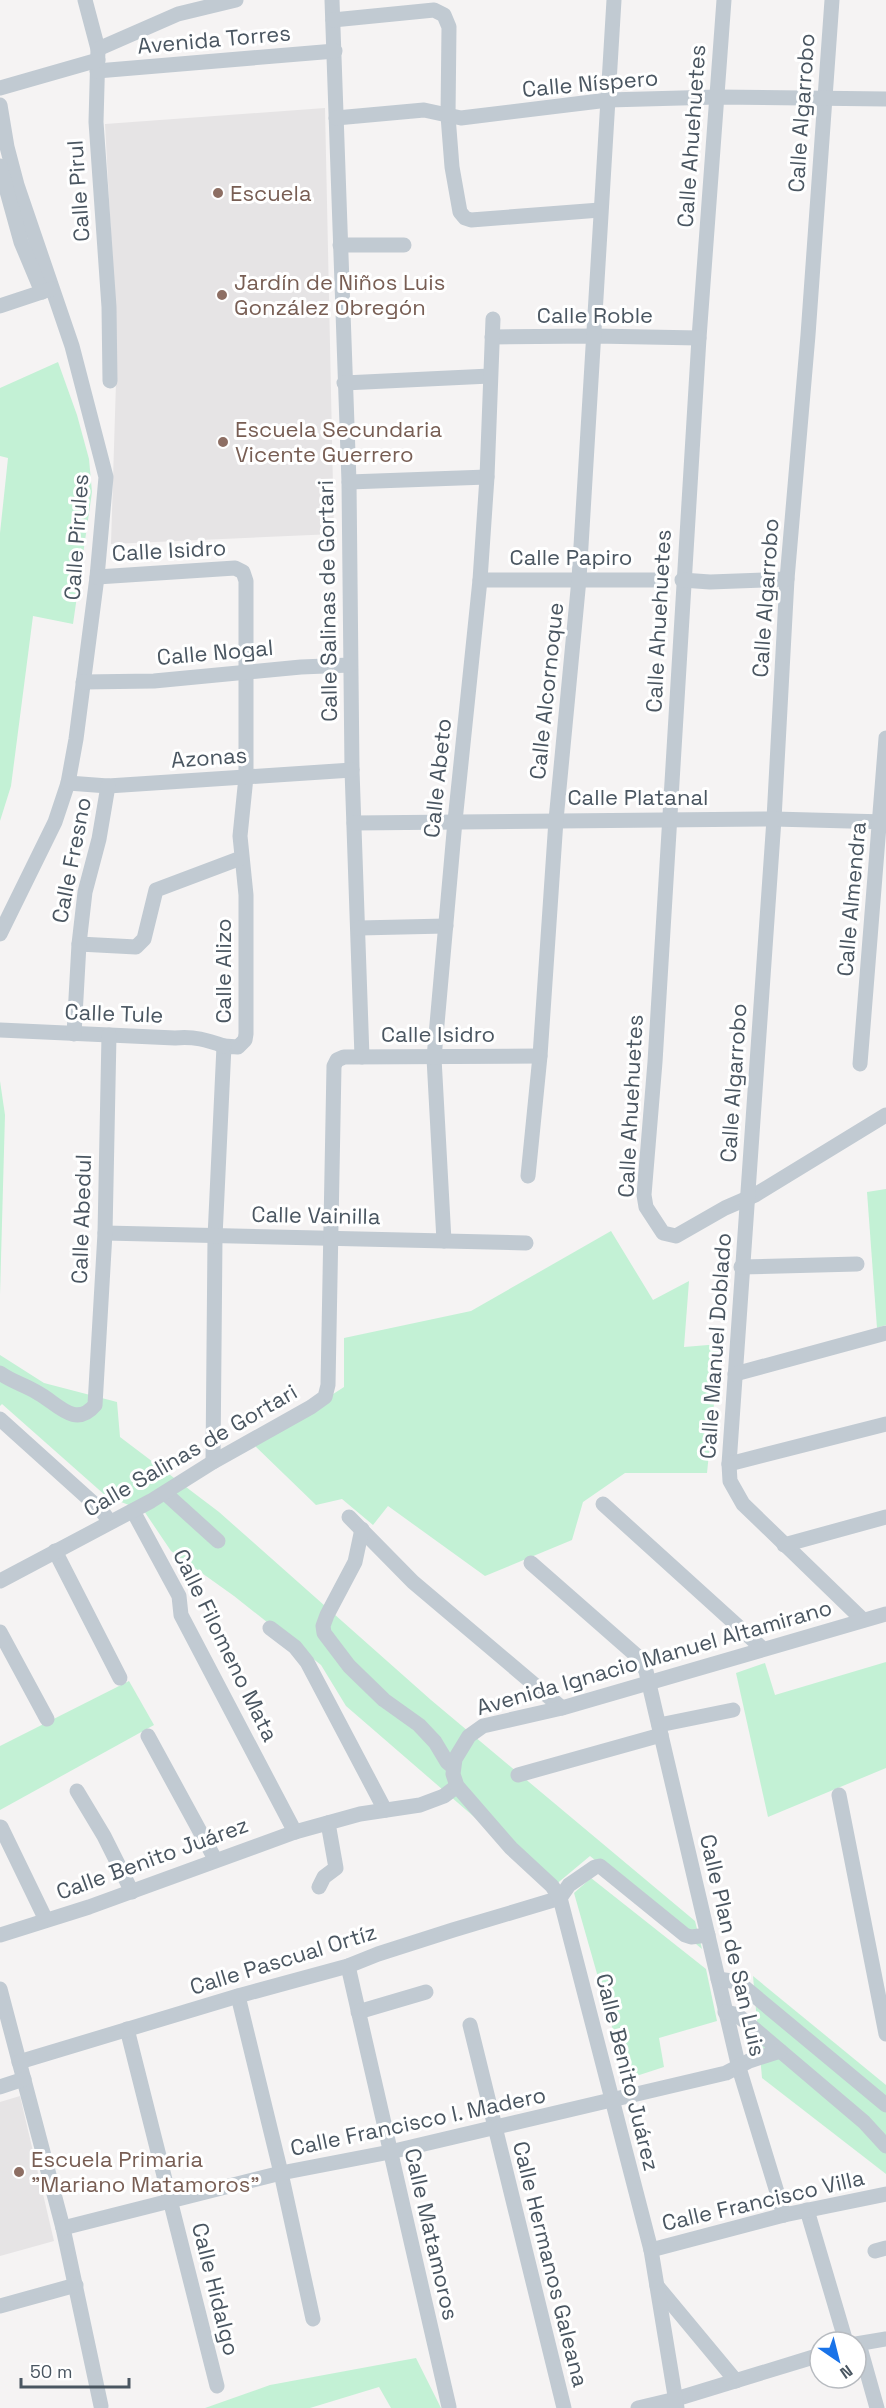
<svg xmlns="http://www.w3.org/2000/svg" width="886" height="2408" font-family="'Space Grotesk',sans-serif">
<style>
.education{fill:#e6e4e5}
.green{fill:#c3f1d5}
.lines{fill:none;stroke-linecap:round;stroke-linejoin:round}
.minor{stroke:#c1cad2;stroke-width:15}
.education-dot{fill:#8d6e63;stroke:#fff;stroke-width:2}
.labels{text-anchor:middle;stroke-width:6;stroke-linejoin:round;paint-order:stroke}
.street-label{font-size:22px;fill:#4a5661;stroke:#fff}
.education-label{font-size:22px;fill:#785e54;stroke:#fff;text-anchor:start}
</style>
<rect width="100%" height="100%" fill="#f5f3f3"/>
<g class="education">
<polygon points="325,108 334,534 111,544 117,350 105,124"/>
<polygon points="20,2096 54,2241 0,2256 0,2102"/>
</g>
<g class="green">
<polygon points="58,362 77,415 89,459 92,492 73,624 33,616 11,786 0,821 0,533 8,458 0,456 0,388"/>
<polygon points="0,1081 5,1115 0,1295"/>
<polygon points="886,1189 886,1325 877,1328 867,1192"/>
<polygon points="611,1231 653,1300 689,1281 684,1347 720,1344 707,1473 625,1473 583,1502 572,1540 485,1576 388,1506 373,1525 342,1499 316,1505 254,1445 344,1387 344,1338 471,1311"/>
<polygon points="0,1355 44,1383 117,1402 120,1437 219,1512 431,1700 695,1921 702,1949 590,1856 554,1886 346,1706 321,1665 234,1596 171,1551 144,1511 106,1496 2,1404 0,1406"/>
<polygon points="886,1662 886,1768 768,1817 736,1673 765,1663 775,1695"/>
<polygon points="129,1681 154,1725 0,1810 0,1746"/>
<polygon points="591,1878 706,1969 717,2021 659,2038 664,2067 627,2079 574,1893"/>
<polygon points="753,1976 886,2085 886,2174 762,2078"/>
<polygon points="416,2358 441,2408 391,2408 379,2387 310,2408 205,2408 270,2385"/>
</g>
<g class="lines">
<g class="minor">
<polyline points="85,0 98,49 96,122 109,307 110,381"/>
<polyline points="332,0 349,482 352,770 362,1057"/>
<polyline points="724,0 699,338 655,1062 644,1195 646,1207 663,1233 676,1236 725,1208 755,1195 886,1115"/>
<polyline points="832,0 808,335 787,579 774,819 729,1464 730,1481 743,1504 863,1620"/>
<polyline points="333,20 434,10 444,15 449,27 448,116 452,167 460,212 465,218 471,220 600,210"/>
<polyline points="98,49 178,14 236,0"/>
<polyline points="97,71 335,51"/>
<polyline points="0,88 98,60"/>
<polyline points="0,105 7,147 17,185 72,346 106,477 97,577 76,739 68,783 55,822 0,934"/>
<polyline points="336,118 424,110 461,118 608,100 717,97 886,99"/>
<polyline points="0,166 21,242 42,292"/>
<polyline points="340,245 404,245"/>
<polyline points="0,306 51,289"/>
<polyline points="492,337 595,336 699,338"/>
<polyline points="344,383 490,376"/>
<polyline points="349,482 487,477"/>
<polyline points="97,577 235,568 243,572 246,581 246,777 240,836 246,895 246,1034 245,1040 238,1047 224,1046 215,1237 213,1462"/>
<polyline points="480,580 662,580"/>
<polyline points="682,580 710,582 787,579"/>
<polyline points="83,682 154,681 301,667 350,665"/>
<polyline points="68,783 108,786 352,770"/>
<polyline points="354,823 774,819 886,822"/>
<polyline points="359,928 446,926"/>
<polyline points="79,944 136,947 144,939 156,890 241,858"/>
<path d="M 0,1030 L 175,1038 C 194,1036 207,1040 224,1046"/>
<polyline points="74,1034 79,944 85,892 99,839 108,786"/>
<polyline points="860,1064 886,738"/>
<polyline points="528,1176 540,1056 556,820 579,579 614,0"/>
<polyline points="105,1233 526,1243"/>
<polyline points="444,1241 434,1058 455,821 480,580 487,477 493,319"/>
<polyline points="741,1267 857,1264"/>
<path d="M 0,1373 C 12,1382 26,1385 38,1393 C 57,1403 75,1429 95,1405 L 105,1233 L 109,1035"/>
<polyline points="735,1374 886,1333"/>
<polyline points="0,1419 101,1510 110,1522"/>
<polyline points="729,1464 886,1424"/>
<polyline points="165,1493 218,1541"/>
<polyline points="603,1504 763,1649"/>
<polyline points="133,1511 179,1596 181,1615 295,1832"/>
<polyline points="349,1517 413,1582 562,1708"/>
<polyline points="362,1529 355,1562 327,1615 323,1626 324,1633 349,1666 384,1700 419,1725 435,1742 447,1762 453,1767"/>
<polyline points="784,1545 886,1517"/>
<polyline points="55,1551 120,1678"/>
<polyline points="531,1563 637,1656 646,1671 739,2068 784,2215"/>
<polyline points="0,1581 151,1501 213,1462 311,1407 325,1397 328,1385 334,1066 337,1060 344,1057 540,1056"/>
<polyline points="270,1628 295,1647 307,1662 385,1810"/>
<polyline points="0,1632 47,1719"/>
<polyline points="659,1725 733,1710"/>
<polyline points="148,1736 215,1859"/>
<polyline points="518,1775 661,1735"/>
<polyline points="77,1791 104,1836 132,1892"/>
<polyline points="839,1795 886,2034"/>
<polyline points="1,1827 46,1920"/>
<polyline points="319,1887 324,1877 336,1868 328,1823"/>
<polyline points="560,1898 569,1885 595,1867 600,1866 685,1935 691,1937 708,1935"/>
<polyline points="0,1935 89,1907 295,1832 360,1814 420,1805 444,1796 457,1786"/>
<polyline points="348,1966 449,2407"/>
<polyline points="718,1979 738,1982 886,2105"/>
<polyline points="0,1989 63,2228 101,2406"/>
<polyline points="238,1996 281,2173 313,2319"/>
<polyline points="358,2012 426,1992"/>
<polyline points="725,2012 735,2014 745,2021 864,2122 886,2146"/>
<polyline points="470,2025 564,2408"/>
<polyline points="127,2029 217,2386"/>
<polyline points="19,2062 238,1996 348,1966 378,1954 453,1930 560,1898"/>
<polyline points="0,2087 24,2079"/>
<polyline points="807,2210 846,2342"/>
<polyline points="63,2228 281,2173 390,2152 726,2073 749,2061 780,2051"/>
<polyline points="651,2250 784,2215 886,2194"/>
<polyline points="875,2251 886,2248"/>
<polyline points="657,2286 736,2381"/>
<polyline points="0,2306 76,2285"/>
<polyline points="856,2344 886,2339"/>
<polyline points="859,2344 877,2408"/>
<polyline points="638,2408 676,2399 820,2355"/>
<polyline points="677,2408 651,2250 560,1898 552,1886 511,1848 457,1786 453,1774 455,1759 469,1736 483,1726 562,1708 886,1614"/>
</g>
</g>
<g class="education-dot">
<circle cx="218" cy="193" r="6"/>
<circle cx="222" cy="295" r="6"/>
<circle cx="223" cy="442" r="6"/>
<circle cx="19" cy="2172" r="6"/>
</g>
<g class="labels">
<g class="street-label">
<text transform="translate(214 39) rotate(-5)" y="8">Avenida Torres</text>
<text transform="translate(590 83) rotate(-5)" y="8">Calle Níspero</text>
<text transform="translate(801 113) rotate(-86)" y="8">Calle Algarrobo</text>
<text transform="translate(691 136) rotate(-86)" y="8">Calle Ahuehuetes</text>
<text transform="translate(78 191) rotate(-94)" y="8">Calle Pirul</text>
<text x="595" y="323">Calle Roble</text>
<text transform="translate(76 537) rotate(-86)" y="8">Calle Pirules</text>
<text transform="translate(169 550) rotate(-3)" y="8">Calle Isidro</text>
<text x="571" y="565">Calle Papiro</text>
<text transform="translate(765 598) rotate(-86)" y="8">Calle Algarrobo</text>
<text transform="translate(327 601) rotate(-91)" y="8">Calle Salinas de Gortari</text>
<text transform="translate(658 621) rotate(-87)" y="8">Calle Ahuehuetes</text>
<text transform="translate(215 652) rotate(-5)" y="8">Calle Nogal</text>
<text transform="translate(546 691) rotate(-84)" y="8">Calle Alcornoque</text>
<text transform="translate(209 757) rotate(-4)" y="8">Azonas</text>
<text transform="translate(437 778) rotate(-84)" y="8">Calle Abeto</text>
<text x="638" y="805">Calle Platanal</text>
<text transform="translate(71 860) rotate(-79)" y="8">Calle Fresno</text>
<text transform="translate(851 899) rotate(-85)" y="8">Calle Almendra</text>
<text transform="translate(223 971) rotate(-90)" y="8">Calle Alizo</text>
<text transform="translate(114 1013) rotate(2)" y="8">Calle Tule</text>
<text x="438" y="1042">Calle Isidro</text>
<text transform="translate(733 1083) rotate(-86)" y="8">Calle Algarrobo</text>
<text transform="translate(630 1106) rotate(-87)" y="8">Calle Ahuehuetes</text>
<text transform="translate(316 1215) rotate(1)" y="8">Calle Vainilla</text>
<text transform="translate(81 1219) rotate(-88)" y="8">Calle Abedul</text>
<text transform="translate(715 1346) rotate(-86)" y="8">Calle Manuel Doblado</text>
<text transform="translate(190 1450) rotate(-30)" y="8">Calle Salinas de Gortari</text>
<text transform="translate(226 1645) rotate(64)" y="8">Calle Filomeno Mata</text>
<text transform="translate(654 1657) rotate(-16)" y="8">Avenida Ignacio Manuel Altamirano</text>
<text transform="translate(152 1858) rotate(-20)" y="8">Calle Benito Juárez</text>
<text transform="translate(733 1945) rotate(77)" y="8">Calle Plan de San Luis</text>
<text transform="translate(283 1959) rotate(-17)" y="8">Calle Pascual Ortíz</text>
<text transform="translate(628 2072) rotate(76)" y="8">Calle Benito Juárez</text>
<text transform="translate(418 2121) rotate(-12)" y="8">Calle Francisco I. Madero</text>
<text transform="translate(763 2200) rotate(-13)" y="8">Calle Francisco Villa</text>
<text transform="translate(432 2234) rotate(77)" y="8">Calle Matamoros</text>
<text transform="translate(551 2264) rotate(76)" y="8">Calle Hermanos Galeana</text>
<text transform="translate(216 2289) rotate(76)" y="8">Calle Hidalgo</text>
</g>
<g class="education-label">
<text x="230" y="201">Escuela</text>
<text x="234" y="290">Jardín de Niños Luis<tspan x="234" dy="25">González Obregón</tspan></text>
<text x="235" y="437">Escuela Secundaria<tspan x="235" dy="25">Vicente Guerrero</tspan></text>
<text x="31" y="2167">Escuela Primaria<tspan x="31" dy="25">"Mariano Matamoros"</tspan></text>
</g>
</g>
<g transform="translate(838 2360) rotate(145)"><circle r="28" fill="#ffffff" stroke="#b7bbc0" stroke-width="1.5"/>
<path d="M0-4.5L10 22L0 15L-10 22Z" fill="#1a73e8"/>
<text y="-9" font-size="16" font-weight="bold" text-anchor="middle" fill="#4a5661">N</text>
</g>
<path d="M21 2378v9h108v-9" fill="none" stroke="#4a5661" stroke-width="3"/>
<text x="30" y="2378" font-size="18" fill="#4a5661" stroke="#ffffff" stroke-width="4.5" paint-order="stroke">50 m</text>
</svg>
